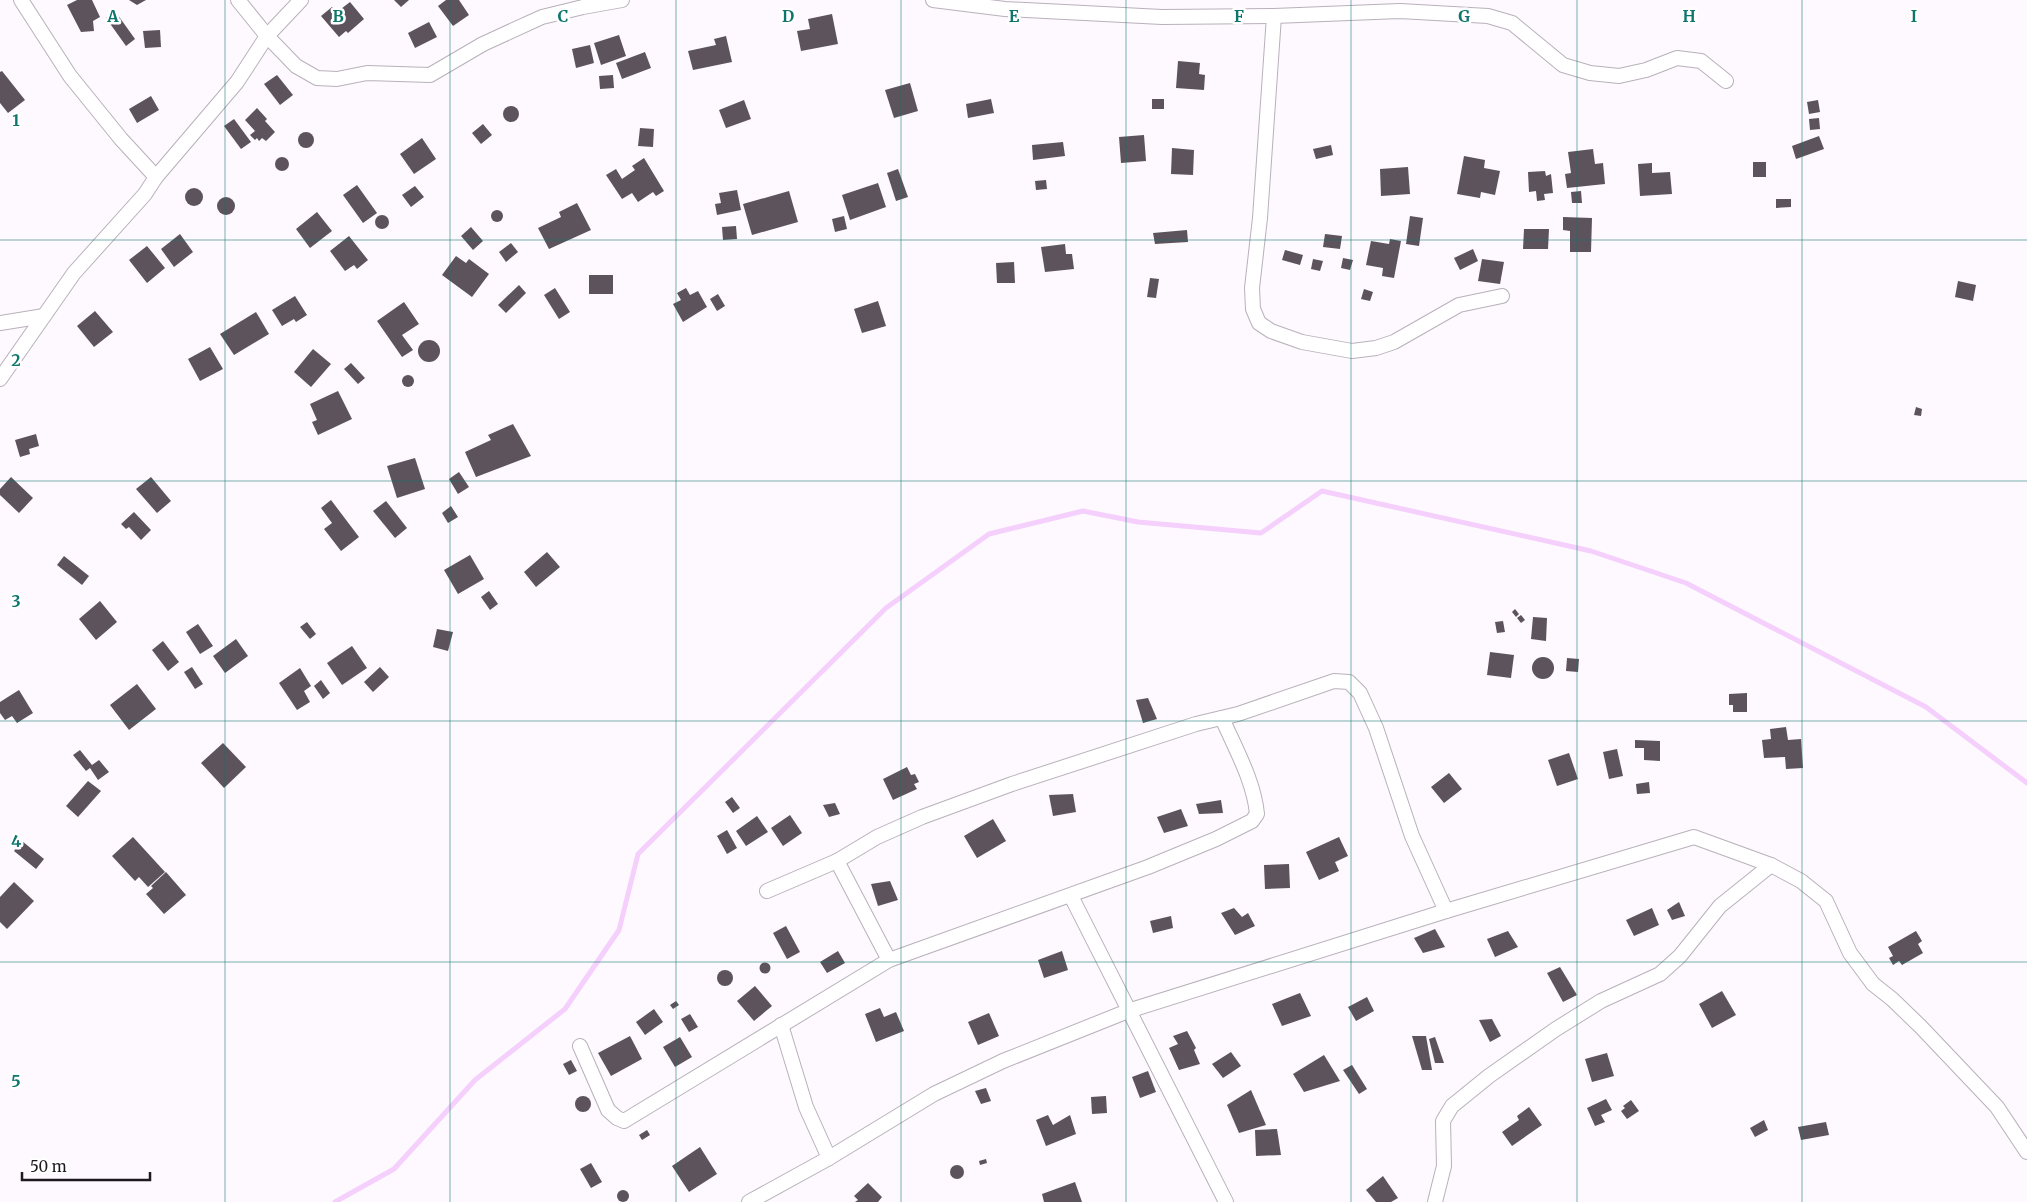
<svg xmlns="http://www.w3.org/2000/svg" width="2027" height="1202" font-family="Merriweather,serif">
<style>
.lines{fill:none;stroke-linecap:round;stroke-linejoin:round}
.stream{stroke:#f5d0fc;stroke-width:5}
.building{fill:#5c535d}
.minor-casing{stroke:#b9b0bb;stroke-width:16}
.minor{stroke:#fff;stroke-width:14}
.grid{fill:none;stroke:#0f766e;stroke-width:1;stroke-opacity:0.55}
.grid-label{font-size:16px;text-anchor:middle;font-weight:bold;fill:#0f766e;stroke:#fff;stroke-width:5;stroke-linejoin:round;paint-order:stroke}
</style>
<rect width="100%" height="100%" fill="#fdf9fe"/>
<g class="lines">
<polyline class="stream" points="335,1202 394,1169 475,1080 565,1009 619,930 638,854 886,608 989,534 1083,511 1138,522 1261,533 1322,491 1591,551 1686,583 1926,707 2027,783"/>
</g>
<g class="building">
<polygon points="77,0 92,0 100,17 93,21 94,31 81,32 67,5"/>
<polygon points="129,0 146,0 137,5"/>
<polygon points="394,0 409,0 401,7"/>
<polygon points="446,0 459,0 469,15 453,26 438,6"/>
<polygon points="350,2 364,19 348,33 346,31 339,37 321,16 332,7 337,12"/>
<polygon points="115,11 135,39 126,46 106,18"/>
<polygon points="832,14 838,44 801,51 797,31 810,29 808,19"/>
<polygon points="429,22 437,37 415,48 408,33"/>
<polygon points="160,30 161,47 145,48 143,31"/>
<polygon points="619,35 626,56 601,65 594,43"/>
<polygon points="726,36 732,62 693,70 688,51 716,45 714,39"/>
<polygon points="590,45 594,63 576,68 572,49"/>
<polygon points="645,52 651,68 622,79 616,63"/>
<polygon points="1178,61 1200,63 1199,74 1205,75 1204,90 1176,88"/>
<polygon points="2,71 25,100 8,113 0,103 0,72"/>
<polygon points="277,75 293,95 280,105 264,84"/>
<polygon points="613,75 614,88 600,89 599,76"/>
<polygon points="910,83 918,111 894,118 885,90"/>
<polygon points="151,96 159,110 137,123 129,109"/>
<polygon points="991,99 994,113 968,118 966,104"/>
<rect x="1152" y="99" width="12" height="10"/>
<polygon points="744,100 751,119 726,128 719,110"/>
<polygon points="1818,100 1820,112 1809,114 1807,102"/>
<circle cx="511" cy="114" r="8"/>
<polygon points="257,108 267,119 265,121 275,132 266,141 262,138 259,141 257,138 255,140 250,135 255,131 245,120"/>
<polygon points="1819,118 1820,129 1810,130 1809,119"/>
<polygon points="234,119 251,142 241,149 224,126"/>
<polygon points="483,124 492,135 481,144 472,133"/>
<polygon points="640,128 654,129 653,147 638,146"/>
<circle cx="306" cy="140" r="8"/>
<polygon points="1144,135 1146,161 1121,163 1119,137"/>
<polygon points="1819,136 1824,149 1796,159 1792,146"/>
<polygon points="422,138 436,159 414,174 400,154"/>
<polygon points="1063,142 1065,156 1033,160 1032,145"/>
<polygon points="1331,145 1333,155 1316,159 1313,149"/>
<polygon points="1172,148 1194,150 1193,175 1171,174"/>
<polygon points="1593,149 1595,164 1603,163 1605,184 1567,188 1565,174 1571,173 1568,152"/>
<polygon points="1464,156 1485,160 1484,168 1500,171 1495,195 1481,192 1480,198 1457,194"/>
<circle cx="282" cy="164" r="7"/>
<polygon points="644,158 664,191 656,196 653,192 638,202 632,193 622,199 606,175 616,169 622,179 635,170 632,166"/>
<rect x="1753" y="162" width="13" height="15"/>
<polygon points="1652,163 1652,173 1670,172 1672,194 1640,196 1638,164"/>
<polygon points="1408,167 1410,194 1381,196 1380,169"/>
<polygon points="898,169 908,197 896,201 887,173"/>
<polygon points="1545,171 1546,176 1551,174 1553,193 1544,194 1545,200 1537,201 1536,191 1529,192 1528,172"/>
<polygon points="1046,180 1047,189 1036,190 1035,181"/>
<polygon points="878,183 886,207 850,220 842,195"/>
<polygon points="357,185 377,213 363,223 343,195"/>
<polygon points="415,186 424,197 411,207 402,195"/>
<circle cx="194" cy="197" r="9"/>
<polygon points="737,190 741,210 717,215 715,204 721,203 719,193"/>
<polygon points="789,191 798,222 752,235 743,204"/>
<polygon points="1581,191 1582,203 1572,203 1571,192"/>
<circle cx="226" cy="206" r="9"/>
<polygon points="1776,199 1791,199 1791,207 1776,208"/>
<polygon points="577,203 591,230 549,249 538,228 561,217 559,212"/>
<circle cx="497" cy="216" r="6"/>
<polygon points="317,212 332,231 310,248 296,229"/>
<circle cx="382" cy="222" r="7"/>
<polygon points="844,216 847,229 835,232 832,219"/>
<polygon points="1410,216 1423,218 1419,246 1406,244"/>
<polygon points="1563,217 1592,218 1591,252 1570,252 1570,231 1563,230"/>
<polygon points="736,226 737,239 723,240 722,227"/>
<polygon points="471,227 483,241 473,250 461,236"/>
<polygon points="1524,229 1549,229 1548,249 1523,249"/>
<polygon points="1187,230 1188,242 1155,244 1153,233"/>
<polygon points="180,234 193,252 174,267 161,249"/>
<polygon points="1325,234 1342,236 1340,249 1323,247"/>
<polygon points="349,236 368,260 357,269 354,265 345,271 330,251"/>
<polygon points="1390,239 1401,241 1394,278 1382,276 1383,268 1366,265 1371,241 1389,244"/>
<polygon points="511,243 518,252 506,262 499,252"/>
<polygon points="1065,244 1066,254 1072,254 1074,269 1045,272 1041,247"/>
<polygon points="147,246 165,268 147,283 129,260"/>
<polygon points="1473,249 1478,261 1460,270 1454,258"/>
<polygon points="1285,250 1303,255 1300,265 1282,260"/>
<polygon points="456,256 466,263 469,259 489,274 472,297 442,275"/>
<polygon points="1343,258 1353,260 1350,270 1341,268"/>
<polygon points="1313,259 1323,261 1320,271 1311,269"/>
<polygon points="1482,259 1504,262 1500,284 1478,281"/>
<polygon points="1014,262 1015,283 997,283 996,263"/>
<rect x="589" y="275" width="24" height="19"/>
<polygon points="1150,278 1159,279 1156,298 1147,297"/>
<polygon points="1958,281 1976,285 1973,301 1955,297"/>
<polygon points="519,285 526,293 506,313 498,305"/>
<polygon points="555,288 570,312 559,319 544,295"/>
<polygon points="686,288 690,295 698,291 707,307 683,322 673,304 681,300 677,293"/>
<polygon points="1364,289 1373,292 1370,301 1361,299"/>
<polygon points="718,294 725,306 717,311 710,299"/>
<polygon points="295,296 307,315 296,322 294,319 282,326 272,310"/>
<polygon points="878,301 886,326 862,333 854,309"/>
<polygon points="404,302 419,324 402,335 413,350 402,357 377,321"/>
<polygon points="95,311 113,332 94,347 77,326"/>
<polygon points="256,312 269,334 234,355 220,334"/>
<circle cx="429" cy="351" r="11"/>
<polygon points="210,347 223,369 200,381 188,359"/>
<polygon points="313,349 331,364 311,387 294,372"/>
<polygon points="351,363 365,378 358,384 344,369"/>
<circle cx="408" cy="381" r="6"/>
<polygon points="338,391 352,419 318,435 312,422 317,420 310,404"/>
<polygon points="1916,407 1922,409 1921,416 1914,415"/>
<polygon points="513,424 531,456 476,477 465,452 491,440 488,435"/>
<polygon points="36,434 39,446 29,449 30,454 20,457 15,440"/>
<polygon points="415,458 425,489 397,498 387,466"/>
<polygon points="459,472 469,487 458,494 449,479"/>
<polygon points="11,477 33,498 19,513 0,495 0,489"/>
<polygon points="151,477 171,501 157,513 136,489"/>
<polygon points="331,500 359,537 341,551 324,529 332,523 321,508"/>
<polygon points="386,501 407,528 395,538 373,511"/>
<polygon points="451,506 458,517 448,523 442,513"/>
<polygon points="134,512 151,530 141,540 129,527 126,529 121,524"/>
<polygon points="547,552 560,567 536,587 524,572"/>
<polygon points="470,555 484,579 458,594 444,570"/>
<polygon points="64,556 89,576 82,585 57,565"/>
<polygon points="489,591 498,604 490,610 481,597"/>
<polygon points="100,601 117,622 96,640 79,619"/>
<polygon points="1515,609 1519,614 1516,617 1512,612"/>
<polygon points="1521,615 1525,620 1521,623 1517,618"/>
<polygon points="1533,617 1547,618 1546,641 1531,639"/>
<polygon points="1503,621 1505,632 1497,633 1495,622"/>
<polygon points="307,622 316,634 310,639 300,627"/>
<polygon points="198,624 213,646 200,654 186,632"/>
<polygon points="437,629 453,632 448,651 433,647"/>
<polygon points="236,639 248,656 225,673 213,656"/>
<polygon points="163,641 179,662 168,671 152,650"/>
<polygon points="352,646 367,668 342,685 327,663"/>
<polygon points="1490,652 1514,655 1511,678 1487,675"/>
<circle cx="1543" cy="668" r="11"/>
<polygon points="1567,658 1579,659 1578,672 1566,671"/>
<polygon points="192,667 203,684 195,689 184,672"/>
<polygon points="380,667 389,677 373,692 364,682"/>
<polygon points="300,668 311,686 304,691 310,702 297,710 279,683"/>
<polygon points="321,680 330,693 323,699 314,686"/>
<polygon points="137,684 156,709 129,730 110,705"/>
<polygon points="19,690 33,713 17,723 12,716 5,720 0,713 0,702"/>
<polygon points="1747,693 1747,712 1733,712 1733,705 1729,705 1729,694"/>
<polygon points="1148,698 1157,719 1143,723 1136,700"/>
<polygon points="1786,727 1788,740 1801,739 1803,768 1786,769 1785,757 1764,758 1762,740 1771,739 1770,729"/>
<polygon points="1635,740 1660,741 1660,761 1644,760 1644,748 1635,748"/>
<polygon points="223,743 246,767 224,788 201,763"/>
<polygon points="1617,749 1623,776 1609,779 1603,752"/>
<polygon points="80,750 92,765 99,760 109,772 98,780 90,768 86,771 73,755"/>
<polygon points="1569,753 1578,779 1557,786 1548,760"/>
<polygon points="907,767 911,775 915,774 919,782 914,784 917,789 893,800 883,779"/>
<polygon points="1449,773 1462,789 1444,803 1431,787"/>
<polygon points="88,781 101,791 78,817 66,806"/>
<polygon points="1649,782 1650,793 1637,794 1636,784"/>
<polygon points="1073,794 1076,812 1053,816 1049,795"/>
<polygon points="732,797 740,808 733,813 725,802"/>
<polygon points="1221,800 1223,813 1199,814 1196,804"/>
<polygon points="835,803 840,814 829,817 823,805"/>
<polygon points="1181,809 1188,826 1164,833 1157,817"/>
<polygon points="790,815 802,833 783,846 771,828"/>
<polygon points="757,816 768,832 746,846 736,831"/>
<polygon points="993,819 1006,841 977,858 964,836"/>
<polygon points="727,830 737,848 727,854 717,836"/>
<polygon points="133,837 165,872 148,887 139,877 135,881 112,856"/>
<polygon points="1339,837 1348,856 1335,862 1339,871 1319,880 1306,852"/>
<polygon points="22,841 44,859 36,869 14,851"/>
<polygon points="1289,864 1290,888 1265,889 1264,865"/>
<polygon points="166,872 186,895 164,914 146,894 153,888 151,886"/>
<polygon points="890,881 898,900 878,906 871,884"/>
<polygon points="14,882 34,901 7,929 0,922 0,897"/>
<polygon points="1679,902 1685,916 1672,920 1667,910"/>
<polygon points="1234,908 1242,917 1248,913 1255,926 1235,935 1221,913"/>
<polygon points="1652,908 1659,925 1634,936 1626,920"/>
<polygon points="1171,916 1173,928 1153,933 1150,921"/>
<polygon points="786,926 800,952 787,959 773,933"/>
<polygon points="1435,929 1445,947 1423,953 1414,938"/>
<polygon points="1508,931 1518,947 1495,957 1487,939"/>
<polygon points="1916,931 1922,941 1918,944 1923,953 1902,965 1899,961 1893,965 1889,958 1893,956 1888,947"/>
<polygon points="838,951 845,963 827,973 820,962"/>
<polygon points="1062,951 1068,970 1044,978 1038,960"/>
<circle cx="765" cy="968" r="5.5"/>
<polygon points="1560,967 1577,995 1563,1002 1547,973"/>
<circle cx="725" cy="978" r="8"/>
<polygon points="755,986 772,1006 754,1021 737,1001"/>
<polygon points="1722,991 1736,1015 1712,1028 1699,1004"/>
<polygon points="1300,993 1311,1016 1282,1026 1272,1004"/>
<polygon points="1367,997 1374,1011 1356,1021 1348,1007"/>
<polygon points="676,1001 679,1005 673,1009 670,1005"/>
<polygon points="880,1008 884,1017 896,1012 904,1031 876,1042 865,1014"/>
<polygon points="654,1009 663,1022 645,1035 636,1022"/>
<polygon points="989,1013 999,1036 978,1045 968,1022"/>
<polygon points="690,1014 698,1027 689,1032 681,1019"/>
<polygon points="1492,1019 1501,1036 1490,1042 1479,1020"/>
<polygon points="1187,1031 1196,1048 1194,1050 1200,1064 1179,1070 1169,1048 1178,1044 1173,1036"/>
<polygon points="630,1036 642,1059 611,1076 598,1053"/>
<polygon points="1412,1036 1426,1036 1432,1070 1422,1070"/>
<polygon points="680,1037 692,1057 675,1067 663,1047"/>
<polygon points="1435,1037 1444,1063 1435,1063 1429,1039"/>
<polygon points="1231,1052 1241,1066 1223,1078 1212,1064"/>
<polygon points="1607,1053 1614,1076 1592,1082 1585,1059"/>
<polygon points="1324,1055 1340,1081 1304,1092 1293,1074"/>
<polygon points="571,1060 577,1071 569,1075 563,1064"/>
<polygon points="1352,1065 1367,1089 1359,1094 1343,1070"/>
<polygon points="1148,1071 1156,1092 1140,1098 1132,1077"/>
<polygon points="986,1088 991,1101 981,1104 975,1091"/>
<polygon points="1251,1090 1266,1125 1239,1133 1227,1105"/>
<polygon points="1106,1096 1107,1113 1092,1114 1091,1097"/>
<circle cx="583" cy="1104" r="8"/>
<polygon points="1606,1099 1612,1110 1601,1115 1605,1122 1595,1126 1587,1108"/>
<polygon points="1631,1100 1639,1111 1627,1119 1621,1111 1625,1108 1623,1106"/>
<polygon points="1529,1107 1542,1125 1512,1146 1502,1132 1519,1120 1517,1116"/>
<polygon points="1048,1115 1053,1125 1070,1115 1076,1134 1046,1146 1036,1120"/>
<polygon points="1764,1120 1768,1130 1755,1137 1750,1128"/>
<polygon points="1826,1122 1829,1135 1801,1140 1798,1127"/>
<polygon points="1277,1129 1281,1155 1256,1156 1255,1130"/>
<polygon points="647,1130 650,1135 642,1140 639,1135"/>
<polygon points="700,1147 717,1174 689,1192 672,1166"/>
<polygon points="986,1159 987,1163 980,1165 979,1161"/>
<polygon points="591,1163 602,1182 591,1188 580,1169"/>
<circle cx="957" cy="1172" r="7"/>
<polygon points="1383,1176 1398,1198 1391,1202 1376,1202 1366,1190"/>
<polygon points="1075,1182 1082,1202 1044,1202 1042,1194"/>
<polygon points="868,1183 882,1197 878,1202 855,1202 858,1200 854,1196"/>
<circle cx="623" cy="1196" r="6"/>
</g>
<g class="lines">
<defs>
<g id="minor">
<polyline points="21,0 70,76 121,139 156,177"/>
<polyline points="238,0 267,36 296,66 317,78 337,79 367,73 430,75 483,44 542,17 583,7 622,0"/>
<polyline points="933,0 1005,9 1162,17 1274,16 1400,11 1488,16 1512,23 1563,65 1590,73 1619,76 1646,70 1677,58 1701,61 1726,81"/>
<polyline points="1274,16 1260,218 1252,288 1253,309 1259,323 1271,331 1302,342 1352,351 1376,348 1394,342 1459,305 1502,296"/>
<polyline points="0,323 44,316"/>
<polyline points="0,379 74,273 145,194 156,177 237,82 267,36 301,0"/>
<polyline points="837,861 889,960"/>
<polyline points="767,891 837,861 877,837 922,817 1012,784 1196,724 1238,714 1334,681 1349,682 1360,693 1376,728 1412,836 1446,911"/>
<polyline points="1071,896 1226,1202"/>
<polyline points="781,1025 806,1107 829,1158"/>
<path d="M 580,1046 L 608,1110 L 617,1118 L 624,1121 L 889,960 L 1148,867 L 1216,839 L 1252,821 L 1257,814 C 1254,781 1235,748 1222,718"/>
<polyline points="749,1202 829,1158 934,1094 1003,1061 1128,1011 1446,911 1694,837 1771,865 1801,881 1826,901 1850,953 1873,984 1892,999 1921,1027 1997,1107 2027,1152"/>
<polyline points="1435,1202 1444,1166 1443,1121 1452,1106 1489,1076 1556,1029 1601,1001 1660,974 1680,956 1720,906 1771,865"/>
</g>
</defs>
<use href="#minor" class="minor-casing"/>
<use href="#minor" class="minor"/>
</g>
<path class="grid" d="M 225,0 L 225,1202M 450,0 L 450,1202M 676,0 L 676,1202M 901,0 L 901,1202M 1126,0 L 1126,1202M 1351,0 L 1351,1202M 1577,0 L 1577,1202M 1802,0 L 1802,1202M 0,240 L 2027,240M 0,481 L 2027,481M 0,721 L 2027,721M 0,962 L 2027,962"/>
<g class="grid-label">
<text x="113" y="22">A</text>
<text x="338" y="22">B</text>
<text x="563" y="22">C</text>
<text x="788" y="22">D</text>
<text x="1014" y="22">E</text>
<text x="1239" y="22">F</text>
<text x="1464" y="22">G</text>
<text x="1689" y="22">H</text>
<text x="1914" y="22">I</text>
<text x="16" y="126">1</text>
<text x="16" y="366">2</text>
<text x="16" y="607">3</text>
<text x="16" y="847">4</text>
<text x="16" y="1087">5</text>
</g>
<path d="M22 1172v8h128v-8" fill="none" stroke="#1d1a1e" stroke-width="2.5"/>
<text x="30" y="1172" font-size="15" fill="#1d1a1e" stroke="#ffffff" stroke-width="4" paint-order="stroke">50 m</text>
</svg>
